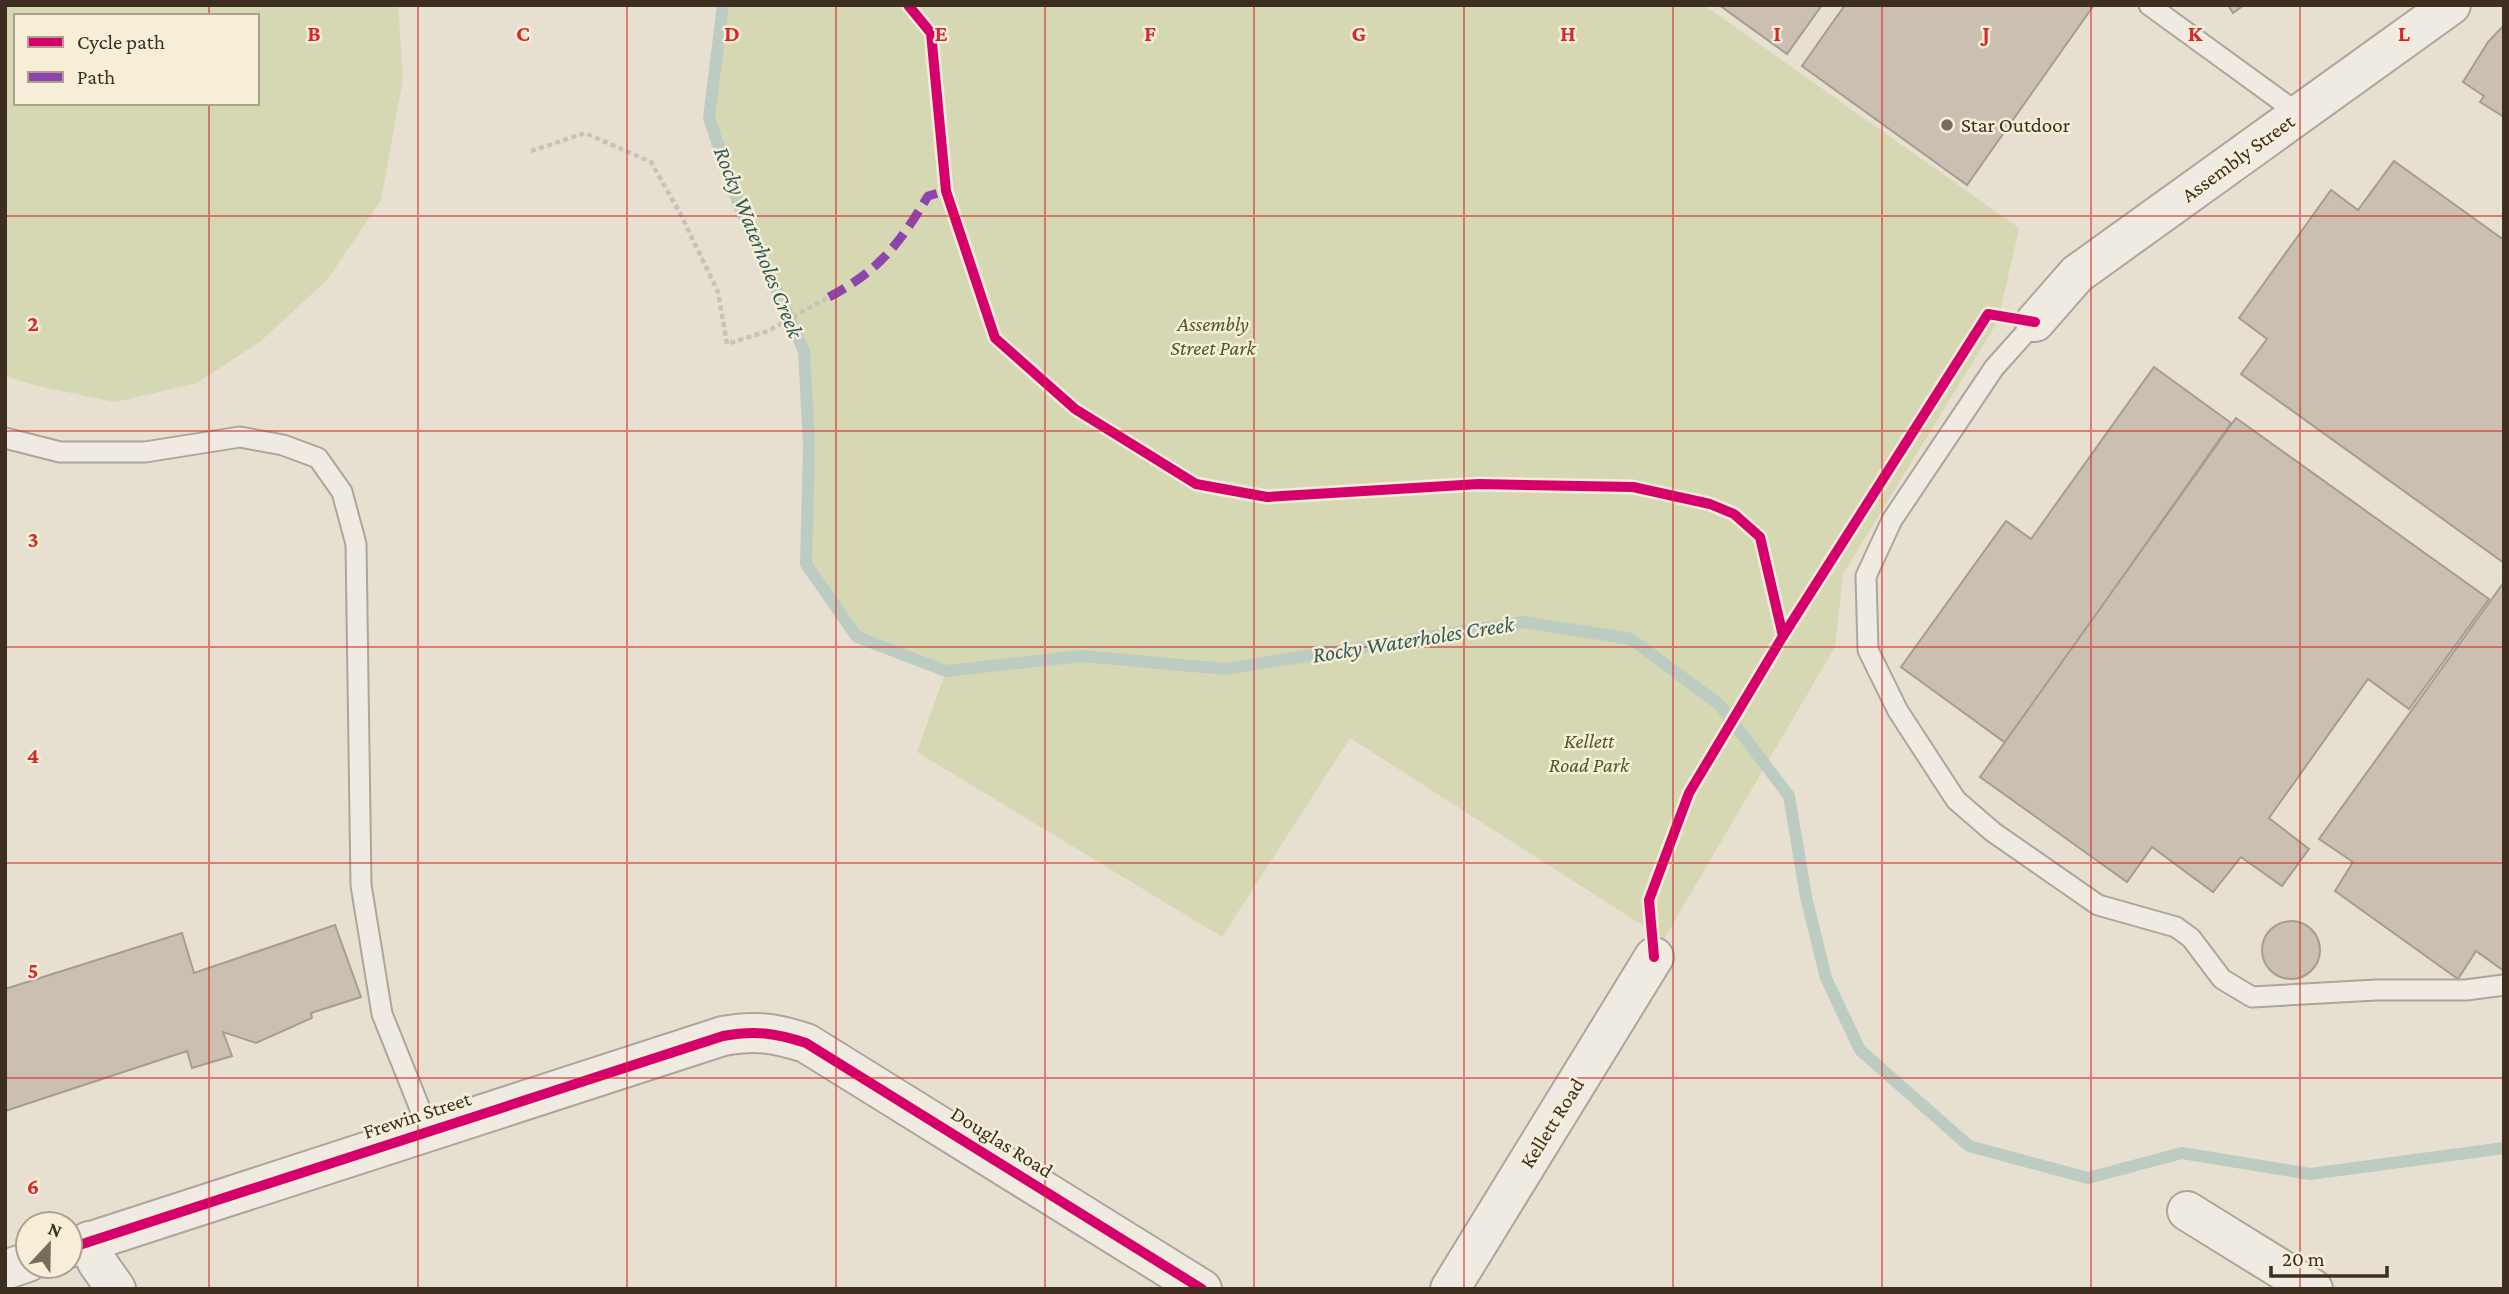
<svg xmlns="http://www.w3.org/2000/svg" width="2509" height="1294" font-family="'Crimson Pro',serif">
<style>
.green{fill:#d6d7b3;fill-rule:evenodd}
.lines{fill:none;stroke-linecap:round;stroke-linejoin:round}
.stream{stroke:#bcccc2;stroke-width:12}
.building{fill:#cbbfb2;stroke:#a89c90;stroke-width:2}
.lane-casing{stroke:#ada599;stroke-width:23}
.street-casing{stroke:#ada599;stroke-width:42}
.path{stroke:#c8c2b9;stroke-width:4.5;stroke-dasharray:5 3.5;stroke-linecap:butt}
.lane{stroke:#efebe3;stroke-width:19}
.street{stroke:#efebe3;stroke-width:38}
.quiet{stroke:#8e44ad;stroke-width:9;stroke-dasharray:18 9;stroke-linecap:butt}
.cycleway-casing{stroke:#f7eed8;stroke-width:15}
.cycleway{stroke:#d6006c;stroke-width:10}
.grid{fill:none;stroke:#d62828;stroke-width:2;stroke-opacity:0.55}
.poi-dot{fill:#786c5e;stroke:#f7eed8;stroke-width:2.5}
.labels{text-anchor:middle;stroke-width:5;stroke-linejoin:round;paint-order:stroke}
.poi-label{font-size:21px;fill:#3d2e20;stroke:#f7eed8;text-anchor:start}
.street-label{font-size:21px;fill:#3d2e20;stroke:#f7eed8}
.park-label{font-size:21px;font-style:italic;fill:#4d5a26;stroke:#f7eed8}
.water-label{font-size:23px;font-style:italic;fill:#2f5d5a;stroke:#f7eed8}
.grid-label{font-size:23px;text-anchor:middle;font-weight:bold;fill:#d62828;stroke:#f7eed8;stroke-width:5;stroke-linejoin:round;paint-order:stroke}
</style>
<rect width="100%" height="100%" fill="#e7e0d1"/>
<g class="green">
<path d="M 5,5 L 398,5 L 403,79 L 381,200 L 328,279 L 261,341 L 197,383 L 115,402 L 37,386 L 5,376 ZM 16,16 L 257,16 L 257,103 L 16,103 Z"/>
<polygon points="723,5 1704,5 2019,228 1998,321 1843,574 1835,647 1664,939 1350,738 1222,937 917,752 946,671 857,637 806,564 809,446 804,351 738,204 709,118"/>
</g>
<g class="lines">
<polyline class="stream" points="723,5 709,118 738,203 804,351 809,446 806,564 857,637 946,671 1082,656 1225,669 1524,622 1631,639 1720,705 1789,796 1806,897 1826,978 1860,1050 1969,1146 2088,1178 2182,1153 2310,1174 2504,1148"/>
</g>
<g class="building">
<polygon points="1719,5 1822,5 1787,54"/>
<polygon points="1845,5 2094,5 1967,185 1802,66"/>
<polygon points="2228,5 2244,5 2233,13"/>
<polygon points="2504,25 2504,117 2480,102 2484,96 2463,82 2488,42"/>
<polygon points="2394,161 2504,240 2504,563 2241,374 2267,339 2239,318 2331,190 2358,210"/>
<polygon points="2154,367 2231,423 2110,595 2112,597 2007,744 1901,667 2006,521 2031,539"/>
<polygon points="2236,418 2489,599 2409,709 2368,679 2269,818 2309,849 2282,886 2241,857 2213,892 2152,847 2127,882 1980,777"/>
<polygon points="2504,582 2504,971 2476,951 2458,979 2335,891 2353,862 2319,839"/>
<circle cx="2291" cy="950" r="29"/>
<polygon points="335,925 361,997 311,1013 312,1018 256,1043 223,1032 232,1056 192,1068 187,1051 5,1111 5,989 182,933 194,973"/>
</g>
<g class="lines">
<defs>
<g id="lane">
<polyline points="2149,5 2299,114"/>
<polyline points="2035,322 1994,368 1892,520 1866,576 1868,650 1898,711 1956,800 1993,832 2098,905 2176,927 2191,938 2222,979 2252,997 2376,990 2466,990 2504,985"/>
<polyline points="5,438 60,452 145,452 240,437 283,445 318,458 342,492 356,544 361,885 382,1014 429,1131"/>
</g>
<g id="street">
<polyline points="2035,322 2077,274 2451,5"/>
<polyline points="2187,1211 2313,1289"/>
<polyline points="89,1241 97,1262 116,1289"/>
<path d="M 70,1248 L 723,1036 C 755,1030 775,1033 806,1043 L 1202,1289"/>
<polyline points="5,1270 28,1262"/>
<polyline points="1450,1289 1654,957"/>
</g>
</defs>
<use href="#lane" class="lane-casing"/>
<use href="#street" class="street-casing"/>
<polyline class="path" points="531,151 585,133 651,162 681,215 718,292 727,344 768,331 829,297"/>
<use href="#lane" class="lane"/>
<use href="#street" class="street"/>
<path class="quiet" d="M 829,297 C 879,271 900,243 928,196 L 946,191"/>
<defs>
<g id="cycleway">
<polyline points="908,5 931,33 946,191 995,338 1075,409 1196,484 1267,497 1479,484 1633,487 1710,504 1734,514 1760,537 1783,636 1689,793 1649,900 1654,957"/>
<polyline points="1783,636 1988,314 2035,322"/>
<path d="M 70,1248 L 723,1036 C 755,1030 775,1033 806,1043 L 1202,1289"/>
</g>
</defs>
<use href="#cycleway" class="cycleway-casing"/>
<use href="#cycleway" class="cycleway"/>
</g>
<path class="grid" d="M 209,5 L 209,16M 418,5 L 418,1289M 627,5 L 627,1289M 836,5 L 836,1289M 1045,5 L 1045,1289M 1254,5 L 1254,1289M 1464,5 L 1464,1289M 1673,5 L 1673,1289M 1882,5 L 1882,1289M 2091,5 L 2091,1289M 2300,5 L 2300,1289M 209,103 L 209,1289M 5,216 L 2504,216M 5,431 L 2504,431M 5,647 L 2504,647M 5,863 L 2504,863M 5,1078 L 2504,1078"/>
<circle class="poi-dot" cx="1947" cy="125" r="7"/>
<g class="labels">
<g class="poi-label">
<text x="1961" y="132">Star Outdoor</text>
</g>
<g class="street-label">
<text transform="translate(2238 158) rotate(-36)" y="7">Assembly Street</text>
<text transform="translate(417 1115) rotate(-18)" y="7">Frewin Street</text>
<text transform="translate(1552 1123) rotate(-58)" y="7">Kellett Road</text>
<text transform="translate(1002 1142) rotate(32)" y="7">Douglas Road</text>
</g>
<g class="park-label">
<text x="1213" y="331">Assembly<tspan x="1213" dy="24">Street Park</tspan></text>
<text x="1589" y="748">Kellett<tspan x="1589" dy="24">Road Park</tspan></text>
</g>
<g class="water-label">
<text transform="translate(759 242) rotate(68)" y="8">Rocky Waterholes Creek</text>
<text transform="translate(1413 639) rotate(-9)" y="8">Rocky Waterholes Creek</text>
</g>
</g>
<g class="grid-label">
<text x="314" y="41">B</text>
<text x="523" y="41">C</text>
<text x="732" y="41">D</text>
<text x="941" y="41">E</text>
<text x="1150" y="41">F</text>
<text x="1359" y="41">G</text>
<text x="1568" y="41">H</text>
<text x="1777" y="41">I</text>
<text x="1986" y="41">J</text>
<text x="2195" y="41">K</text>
<text x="2404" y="41">L</text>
<text x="33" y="331">2</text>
<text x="33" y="547">3</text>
<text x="33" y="763">4</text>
<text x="33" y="978">5</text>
<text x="33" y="1194">6</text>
</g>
<rect width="2509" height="1294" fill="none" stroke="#3d2e20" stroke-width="14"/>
<rect x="14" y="14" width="245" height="91" fill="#f7eed8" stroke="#ada18e" stroke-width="2"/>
<rect x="28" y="37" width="35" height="10" fill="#d6006c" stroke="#ada18e" stroke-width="2"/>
<text x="77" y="49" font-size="21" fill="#3d2e20">Cycle path</text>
<rect x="28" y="72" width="35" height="10" fill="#8e44ad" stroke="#ada18e" stroke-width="2"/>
<text x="77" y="84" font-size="21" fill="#3d2e20">Path</text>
<g transform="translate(49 1245) rotate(22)"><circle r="33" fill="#f7eed8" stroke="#ada18e" stroke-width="2"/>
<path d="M0-5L12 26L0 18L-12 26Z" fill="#786c5e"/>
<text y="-10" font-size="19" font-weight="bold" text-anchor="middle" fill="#3d2e20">N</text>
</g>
<path d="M2271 1266v10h116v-10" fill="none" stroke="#3d2e20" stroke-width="3.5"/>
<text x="2282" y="1266" font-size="21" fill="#3d2e20" stroke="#f7eed8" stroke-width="5" paint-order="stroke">20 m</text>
</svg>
